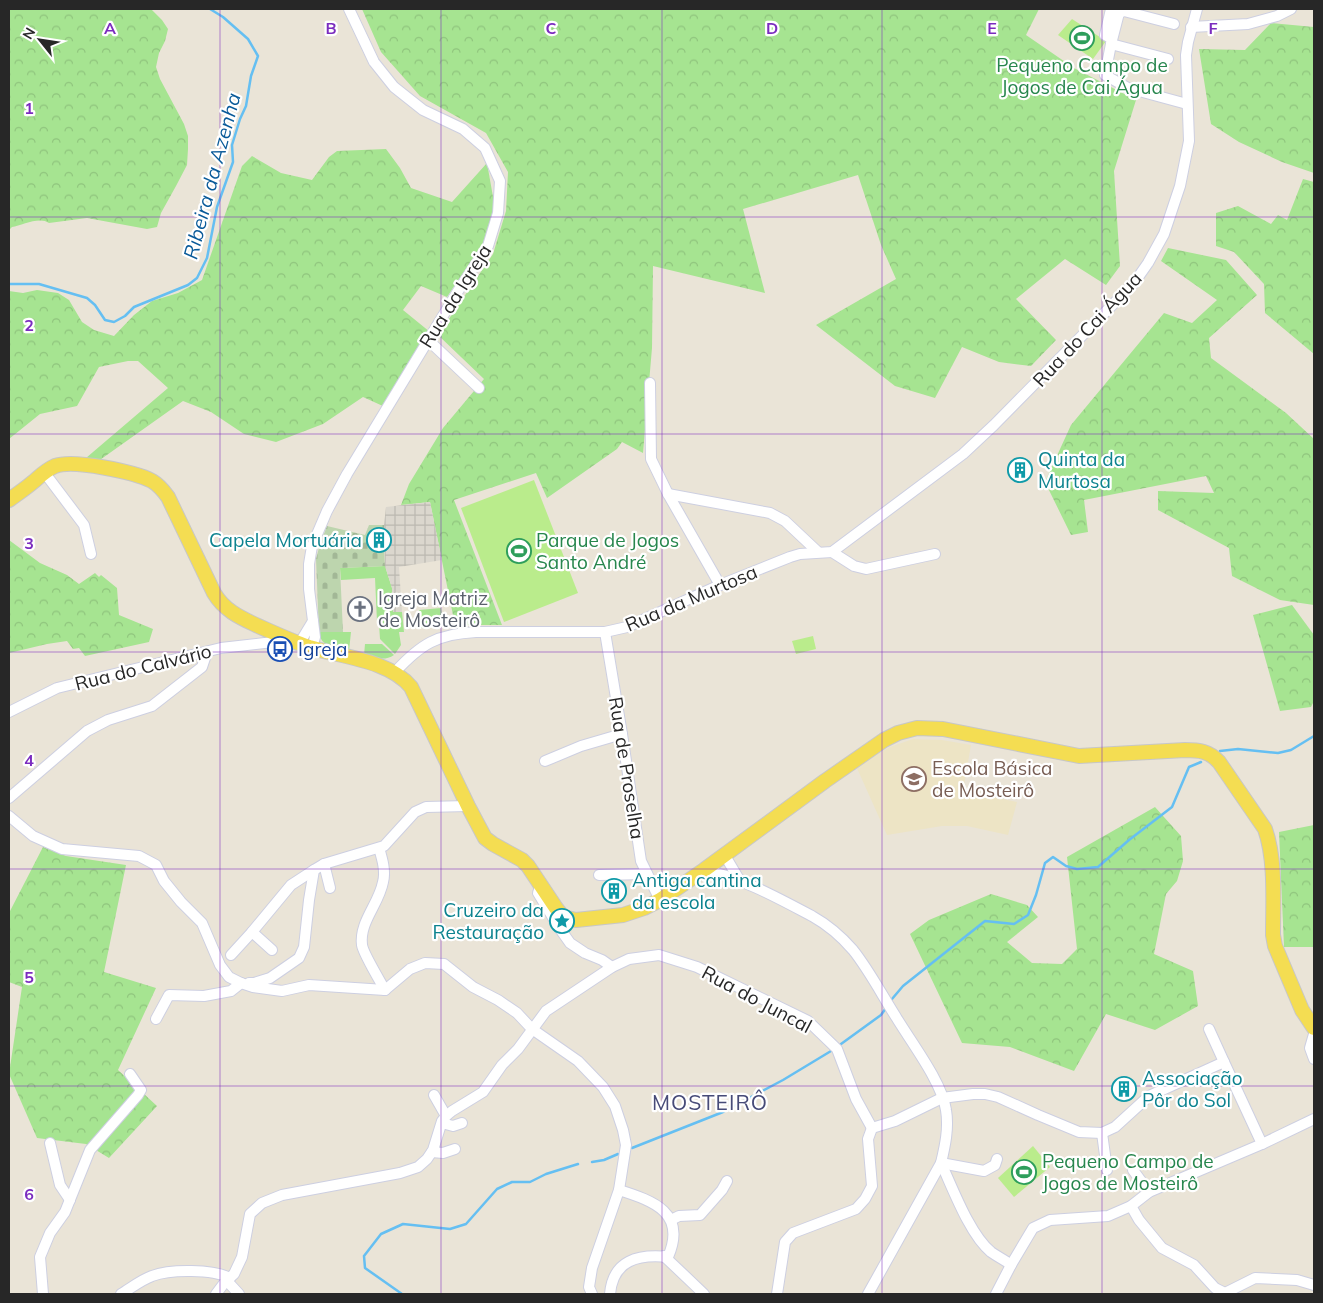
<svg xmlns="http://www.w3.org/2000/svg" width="1323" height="1303" font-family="Mulish,sans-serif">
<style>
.education{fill:#ede4c5}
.grass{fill:#a6e491}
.forest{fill:url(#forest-crowns)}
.cemetery{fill:url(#cemetery-stones)}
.pitch{fill:#baec8c}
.plaza{fill:url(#plaza-grid)}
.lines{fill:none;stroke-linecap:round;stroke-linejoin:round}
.stream{stroke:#65bff2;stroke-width:2.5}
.minor-casing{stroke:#cdcfe1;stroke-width:12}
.major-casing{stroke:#c7c7c7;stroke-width:16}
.minor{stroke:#fff;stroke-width:10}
.major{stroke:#f4dd52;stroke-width:14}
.grid{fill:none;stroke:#7b2cbf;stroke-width:1;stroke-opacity:0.55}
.labels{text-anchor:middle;stroke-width:4.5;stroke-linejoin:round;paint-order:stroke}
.leisure-label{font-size:19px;fill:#27864d;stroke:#fff;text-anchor:start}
.street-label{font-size:19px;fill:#272727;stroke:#fff}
.culture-label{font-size:19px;fill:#0d838f;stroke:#fff;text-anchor:start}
.worship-label{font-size:19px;fill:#5b616d;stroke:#fff;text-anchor:start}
.transit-label{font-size:19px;fill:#164399;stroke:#fff;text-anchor:start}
.education-label{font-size:19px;fill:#785e54;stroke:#fff;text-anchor:start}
.water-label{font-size:20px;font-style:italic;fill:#095a99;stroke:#fff}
.quarter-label{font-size:21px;letter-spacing:1px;fill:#474b78;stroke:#fff}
.grid-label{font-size:16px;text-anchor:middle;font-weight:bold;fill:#7b2cbf;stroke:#fff;stroke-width:4.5;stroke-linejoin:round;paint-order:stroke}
</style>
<defs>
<pattern id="forest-crowns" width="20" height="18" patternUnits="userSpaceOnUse" patternTransform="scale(1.25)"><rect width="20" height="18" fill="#a6e491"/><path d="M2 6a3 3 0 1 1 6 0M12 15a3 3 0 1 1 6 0" fill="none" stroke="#8fc47d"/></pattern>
<pattern id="cemetery-stones" width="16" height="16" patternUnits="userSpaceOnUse" patternTransform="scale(1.25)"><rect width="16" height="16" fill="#bdd5ae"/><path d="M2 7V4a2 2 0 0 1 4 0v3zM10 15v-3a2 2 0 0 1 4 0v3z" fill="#a2b796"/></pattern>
<pattern id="plaza-grid" width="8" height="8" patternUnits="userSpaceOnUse" patternTransform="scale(1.25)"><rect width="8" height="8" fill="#dbd7ce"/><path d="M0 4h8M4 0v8" fill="none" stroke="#bcb9b1"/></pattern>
</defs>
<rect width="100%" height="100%" fill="#eae4d7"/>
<polygon class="education" points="913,739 942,740 971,745 963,791 1017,802 1008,835 967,826 942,826 887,835 856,766 890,747"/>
<g class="grass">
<polygon points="385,566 392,588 393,612 402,612 404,632 399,632 401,645 395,654 380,639 379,624 377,622 375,578 341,580 340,568"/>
<polygon points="441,608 444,626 420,628 419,610"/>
<path d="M 319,632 L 351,632 L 349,651 C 337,648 320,647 319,632 Z"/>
<path d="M 365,644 L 382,644 L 394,655 C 384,662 374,657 364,655 Z"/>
</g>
<g class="forest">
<path d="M 9,9 L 151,9 L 162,20 L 168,29 L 165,41 L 159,53 L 156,67 L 160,79 L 184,124 L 188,136 L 188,149 L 187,165 L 176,186 L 161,213 L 157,227 L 147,229 L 87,218 L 49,223 C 40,216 22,225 12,227 L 9,230 Z"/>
<polygon points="362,9 1039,9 1026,35 1074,68 1136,100 1114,171 1120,266 1106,285 1065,259 1016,299 1056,340 1031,366 999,362 962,347 935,398 895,386 816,325 896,279 881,245 858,175 743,209 765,293 653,266 652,348 643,453 622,442 617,449 547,498 536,473 454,500 502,625 455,625 430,502 401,505 409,484 443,428 484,379 438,335 493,254 506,211 508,172 486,133 420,96 381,52"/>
<polygon points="1271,23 1314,27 1314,173 1282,162 1239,142 1211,124 1199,49 1245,50"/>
<polygon points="386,149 400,168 411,188 452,202 487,163 495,208 486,239 447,297 421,286 403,310 430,332 385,407 363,397 323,424 276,442 244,434 211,412 183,401 97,462 86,458 168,388 138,361 128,361 99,367 77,406 40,414 9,439 9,291 23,293 37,290 58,293 69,300 82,322 94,330 114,336 134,315 152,301 178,293 202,280 242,166 252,156 281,173 312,180 329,157 337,151"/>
<polygon points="1303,179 1314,182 1314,354 1265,313 1264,284 1234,252 1216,246 1216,213 1238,206 1271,224 1278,215 1287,220"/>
<polygon points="1168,248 1226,260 1257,295 1209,338 1211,358 1286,413 1314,439 1314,605 1280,600 1232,576 1229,548 1158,510 1158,491 1214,493 1206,476 1084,500 1088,532 1071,535 1045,482 1071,425 1164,313 1192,323 1217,300 1161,261"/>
<polygon points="9,540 40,563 67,575 79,584 95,573 99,577 101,575 117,588 119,615 153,629 149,642 85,656 79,648 73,649 67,641 47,644 9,653"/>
<polygon points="1292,605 1314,635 1314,701 1311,707 1280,711 1253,615"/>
<polygon points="1155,807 1181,836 1183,861 1177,881 1166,894 1154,954 1193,971 1198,1006 1155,1030 1106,1014 1074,1071 1010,1047 962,1043 910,934 929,920 991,894 1027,905 1038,917 1007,942 1032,963 1062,964 1077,949 1067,857"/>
<polygon points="1314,825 1314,947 1284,947 1279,832"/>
<polygon points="43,847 66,856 126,865 104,972 156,988 118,1070 157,1106 109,1158 86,1144 37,1138 9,1074 22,987 9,982 9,913"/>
</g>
<polygon class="cemetery" points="369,525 384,525 384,532 373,532 374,548 384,548 385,566 340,568 343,632 319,632 316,559 320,544 327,526 365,535"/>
<g class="pitch">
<polygon points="1072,19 1106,41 1093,59 1058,35"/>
<polygon points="534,480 578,593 504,622 461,508"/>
<polygon points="813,636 816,649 796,654 792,641"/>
<polygon points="1033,1146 1050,1167 1014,1197 998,1178"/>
</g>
<polygon class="plaza" points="430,502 442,560 399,567 402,612 393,612 392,588 385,566 384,525 386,507"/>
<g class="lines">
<g class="stream">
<polyline points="9,284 39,284 87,298 95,305 105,320 114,322 125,316 134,307 188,285 197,278 207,258 217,207 233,162 232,145 240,119 246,106 251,76 258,56 248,39 223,17 210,9"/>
<polyline points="1220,751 1238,749 1278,753 1291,750 1314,736"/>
<polyline points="892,999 903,986 985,921 1014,924 1028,915 1036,895 1045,863 1053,857 1066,866 1077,869 1098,867 1129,840 1172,807 1189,767 1201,762"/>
<polyline points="841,1044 881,1015 886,1008"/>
<polyline points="632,1148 723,1112 783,1080 831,1051"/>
<polyline points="592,1162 604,1160 618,1154"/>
<polyline points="402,1294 365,1268 364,1256 381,1234 403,1224 450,1229 466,1224 497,1189 512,1182 530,1182 546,1174 578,1164"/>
</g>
<defs>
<g id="minor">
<polyline points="1111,9 1105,35 1112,39"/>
<polyline points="1174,24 1124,11 1119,13 1111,44 1105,75 1128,88 1187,104"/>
<polyline points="1191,27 1248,24 1277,16 1291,9"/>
<polyline points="1111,44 1168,59"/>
<polyline points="428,340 479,388"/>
<polyline points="650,383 651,459 668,494 720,585"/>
<polyline points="44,472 84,525 91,554"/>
<polyline points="668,494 770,513 785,521 818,552"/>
<polyline points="832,552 854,566 866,569 935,554"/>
<polyline points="605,632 622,734 641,861 660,900"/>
<polyline points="299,644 313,621"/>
<polyline points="312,648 315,637 309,589 309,564 312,546 327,511 347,474 458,291 488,246 498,213 500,181 485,148 463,129 423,110 394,87 374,62 349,9"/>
<path d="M 395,672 C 421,644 437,634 476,632 L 605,632 L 627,627 L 720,585 L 790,557 L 800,554 L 832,552 L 963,454 L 994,425 L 1134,283 L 1148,263 L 1164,234 L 1180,186 L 1189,141 L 1186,55 L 1188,42 L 1197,9"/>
<polyline points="9,712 57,688 221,648 273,642 282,637"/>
<polyline points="545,761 581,746 622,734"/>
<polyline points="9,798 87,731 108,720 152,706 202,667 207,652"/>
<polyline points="9,816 33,836 62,849 139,856 156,865 164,881 181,902 202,923 220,965 229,977 241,983 253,987 282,991 309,985 385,990"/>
<path d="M 379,848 C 382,858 386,871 383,882 C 379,904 359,922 362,945 C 363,953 380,981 385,990"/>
<polyline points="724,854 740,881"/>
<polyline points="324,864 330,888"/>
<path d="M 704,870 C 742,878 778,898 812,916 C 828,925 841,936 853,950 C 869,970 882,995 896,1017 C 911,1042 942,1082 946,1110 C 949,1128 945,1146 941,1163 L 868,1294"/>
<polyline points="599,875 647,874"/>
<polyline points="541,884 538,893 558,926 570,943 585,953 602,960 612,967"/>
<polyline points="272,950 252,932 291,885 314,870 324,864 384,846 415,812 426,807 468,806"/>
<polyline points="231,955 252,932"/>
<polyline points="249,983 254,983 270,978 299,958 304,947 309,900 314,870"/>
<polyline points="385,990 410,969 425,963 444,964 473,987 498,1000 517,1013 532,1029 578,1061 603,1087 615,1106 623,1130 626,1145 619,1190 592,1268 589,1287 592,1294"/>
<polyline points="156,1019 169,995 204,996 231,991 241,983"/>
<polyline points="1209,1029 1224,1062 1262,1144"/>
<polyline points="1314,1034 1310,1048 1314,1059"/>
<polyline points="434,1095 446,1116"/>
<polyline points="442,1123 453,1126 462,1123"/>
<polyline points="872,1128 895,1121 942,1098 973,1094 985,1094 998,1097 1038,1115 1079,1132 1102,1133 1115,1127 1149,1096 1224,1062"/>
<polyline points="1102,1133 1107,1170"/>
<polyline points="50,1143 60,1185 70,1200"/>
<polyline points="432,1152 443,1153 455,1149"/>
<path d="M 941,1163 C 953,1189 970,1235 991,1252 C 998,1257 1005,1260 1011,1265"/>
<polyline points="941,1163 984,1171 995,1165 997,1159"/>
<polyline points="1133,1170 1149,1192"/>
<polyline points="1131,1206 1139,1220 1162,1248 1194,1265 1215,1288 1225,1293 1255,1278 1297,1280 1314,1285"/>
<polyline points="671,1220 679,1216 700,1215 722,1190 727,1181"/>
<polyline points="664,1256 704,1294"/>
<polyline points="227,1281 239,1294"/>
<polyline points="43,1294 40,1257 50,1233 65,1212 90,1150 138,1095 141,1090 130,1074"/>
<path d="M 121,1294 C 131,1288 141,1280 152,1276 C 170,1269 213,1269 230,1278"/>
<polyline points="216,1294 225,1282 234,1274 242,1257 250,1214 262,1203 282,1195 400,1173 418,1167 427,1159 433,1150 442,1121 446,1116 452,1111 483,1092 502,1065 518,1049 546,1011 612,967 629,959 659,955 697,967 808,1021 837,1049 856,1099 872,1128"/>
<path d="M 610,1294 C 613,1260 638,1254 668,1257 C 687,1213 654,1201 619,1190"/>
<polyline points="777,1294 785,1242 793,1233 856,1209 865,1199 872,1186 868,1139 872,1128"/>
<polyline points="996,1294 1011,1265 1033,1228 1050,1220 1108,1216 1131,1206 1149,1192 1262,1144 1314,1119"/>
</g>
<path id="major" d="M 9,500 C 17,494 25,489 33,482 C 40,476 46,470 55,466 C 73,459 135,472 152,481 C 159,485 163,490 168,497 L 214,593 C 224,610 239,617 256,625 C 274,633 291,641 309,647 C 342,657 389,660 411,687 L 468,806 L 485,838 L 493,844 L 522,860 L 528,866 L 556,908 L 563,917 L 576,920 L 623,915 L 644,908 L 660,900 L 704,870 L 825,781 L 884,740 L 898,733 L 917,728 L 943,729 L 1079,756 L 1185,750 C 1199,750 1209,751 1219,762 L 1265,829 C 1276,860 1273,902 1273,935 L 1275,946 L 1302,1010 L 1314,1028"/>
</defs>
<use href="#minor" class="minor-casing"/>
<use href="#major" class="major-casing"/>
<use href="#minor" class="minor"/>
<use href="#major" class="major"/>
</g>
<path class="grid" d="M 220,9 L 220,1294M 441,9 L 441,1294M 662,9 L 662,1294M 882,9 L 882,1294M 1102,9 L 1102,1294M 9,217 L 1314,217M 9,434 L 1314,434M 9,652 L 1314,652M 9,869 L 1314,869M 9,1086 L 1314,1086"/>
<defs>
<symbol id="stadium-ring" viewBox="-11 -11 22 22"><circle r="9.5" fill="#fff" stroke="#2e9e5b" stroke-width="1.5"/><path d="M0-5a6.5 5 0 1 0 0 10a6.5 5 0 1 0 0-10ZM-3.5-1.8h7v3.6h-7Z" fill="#2e9e5b"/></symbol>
<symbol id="building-ring" viewBox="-11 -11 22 22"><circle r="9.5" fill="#fff" stroke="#0f9aa8" stroke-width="1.5"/><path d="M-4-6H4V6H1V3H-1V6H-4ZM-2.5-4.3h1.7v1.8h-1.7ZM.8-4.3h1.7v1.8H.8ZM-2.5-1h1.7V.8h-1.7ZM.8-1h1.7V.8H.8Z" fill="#0f9aa8"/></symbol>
<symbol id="church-ring" viewBox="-11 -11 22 22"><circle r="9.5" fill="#fff" stroke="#6b7280" stroke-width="1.5"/><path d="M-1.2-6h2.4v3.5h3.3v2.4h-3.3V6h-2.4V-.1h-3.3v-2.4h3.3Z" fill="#6b7280"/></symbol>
<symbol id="bus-ring" viewBox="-11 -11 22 22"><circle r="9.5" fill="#fff" stroke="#1a4fb4" stroke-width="1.5"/><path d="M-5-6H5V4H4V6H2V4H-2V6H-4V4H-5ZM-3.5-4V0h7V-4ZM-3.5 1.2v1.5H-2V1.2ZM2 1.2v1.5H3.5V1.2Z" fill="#1a4fb4"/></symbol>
<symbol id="school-ring" viewBox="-11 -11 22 22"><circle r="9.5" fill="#fff" stroke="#8d6e63" stroke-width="1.5"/><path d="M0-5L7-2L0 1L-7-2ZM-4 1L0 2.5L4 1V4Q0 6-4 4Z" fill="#8d6e63"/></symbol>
<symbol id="sight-ring" viewBox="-11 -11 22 22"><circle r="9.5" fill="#fff" stroke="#0f9aa8" stroke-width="1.5"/><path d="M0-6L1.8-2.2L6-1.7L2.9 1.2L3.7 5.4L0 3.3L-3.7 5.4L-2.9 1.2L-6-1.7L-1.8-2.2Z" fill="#0f9aa8"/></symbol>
</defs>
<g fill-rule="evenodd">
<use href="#stadium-ring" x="1068" y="24" width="28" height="28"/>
<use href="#building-ring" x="1006" y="456" width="28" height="28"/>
<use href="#building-ring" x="365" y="526" width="28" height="28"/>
<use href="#stadium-ring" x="505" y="537" width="28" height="28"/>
<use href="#church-ring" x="346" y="595" width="28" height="28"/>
<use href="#bus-ring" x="266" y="635" width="28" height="28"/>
<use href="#school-ring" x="900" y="765" width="28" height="28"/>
<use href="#building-ring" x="600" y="877" width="28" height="28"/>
<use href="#sight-ring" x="548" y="907" width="28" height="28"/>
<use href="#building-ring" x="1110" y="1075" width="28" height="28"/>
<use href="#stadium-ring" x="1010" y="1158" width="28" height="28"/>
</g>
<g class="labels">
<g class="leisure-label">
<text x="1082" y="72" text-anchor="middle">Pequeno Campo de<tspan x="1082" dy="22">Jogos de Cai Água</tspan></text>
<text x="536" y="547">Parque de Jogos<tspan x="536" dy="22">Santo André</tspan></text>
<text x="1042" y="1168">Pequeno Campo de<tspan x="1042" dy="22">Jogos de Mosteirô</tspan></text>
</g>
<g class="street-label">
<text transform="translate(455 296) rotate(-58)" y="7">Rua da Igreja</text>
<text transform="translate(1087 329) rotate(-47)" y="7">Rua do Cai Água</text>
<text transform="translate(691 598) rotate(-23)" y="7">Rua da Murtosa</text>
<text transform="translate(143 667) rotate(-14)" y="7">Rua do Calvário</text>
<text transform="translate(627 768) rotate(81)" y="7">Rua de Proselha</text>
<text transform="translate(757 999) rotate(28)" y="7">Rua do Juncal</text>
</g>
<g class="culture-label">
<text x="1038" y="466">Quinta da<tspan x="1038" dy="22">Murtosa</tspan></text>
<text x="362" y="547" text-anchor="end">Capela Mortuária</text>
<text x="632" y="887">Antiga cantina<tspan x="632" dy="22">da escola</tspan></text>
<text x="544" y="917" text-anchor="end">Cruzeiro da<tspan x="544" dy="22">Restauração</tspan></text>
<text x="1142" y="1085">Associação<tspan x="1142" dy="22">Pôr do Sol</tspan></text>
</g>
<g class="worship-label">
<text x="378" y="605">Igreja Matriz<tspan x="378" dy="22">de Mosteirô</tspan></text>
</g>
<g class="transit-label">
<text x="298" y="656">Igreja</text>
</g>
<g class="education-label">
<text x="932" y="775">Escola Básica<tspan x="932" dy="22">de Mosteirô</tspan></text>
</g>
<g class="water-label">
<text transform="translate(212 176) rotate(-75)" y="7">Ribeira da Azenha</text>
</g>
<g class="quarter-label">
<text x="710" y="1110">MOSTEIRÔ</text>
</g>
</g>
<g class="grid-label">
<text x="110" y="34">A</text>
<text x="331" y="34">B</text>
<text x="551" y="34">C</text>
<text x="772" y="34">D</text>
<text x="992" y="34">E</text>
<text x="1213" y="34">F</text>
<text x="29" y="114">1</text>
<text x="29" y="331">2</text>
<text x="29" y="549">3</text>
<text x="29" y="766">4</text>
<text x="29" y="983">5</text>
<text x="29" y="1200">6</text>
</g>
<rect width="1323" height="1303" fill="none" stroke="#272727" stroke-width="20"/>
<g transform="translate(40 40) rotate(300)" stroke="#ffffff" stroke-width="4" paint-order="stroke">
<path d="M0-4L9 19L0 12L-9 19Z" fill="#272727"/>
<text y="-8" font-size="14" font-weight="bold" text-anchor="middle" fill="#272727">N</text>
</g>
</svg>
